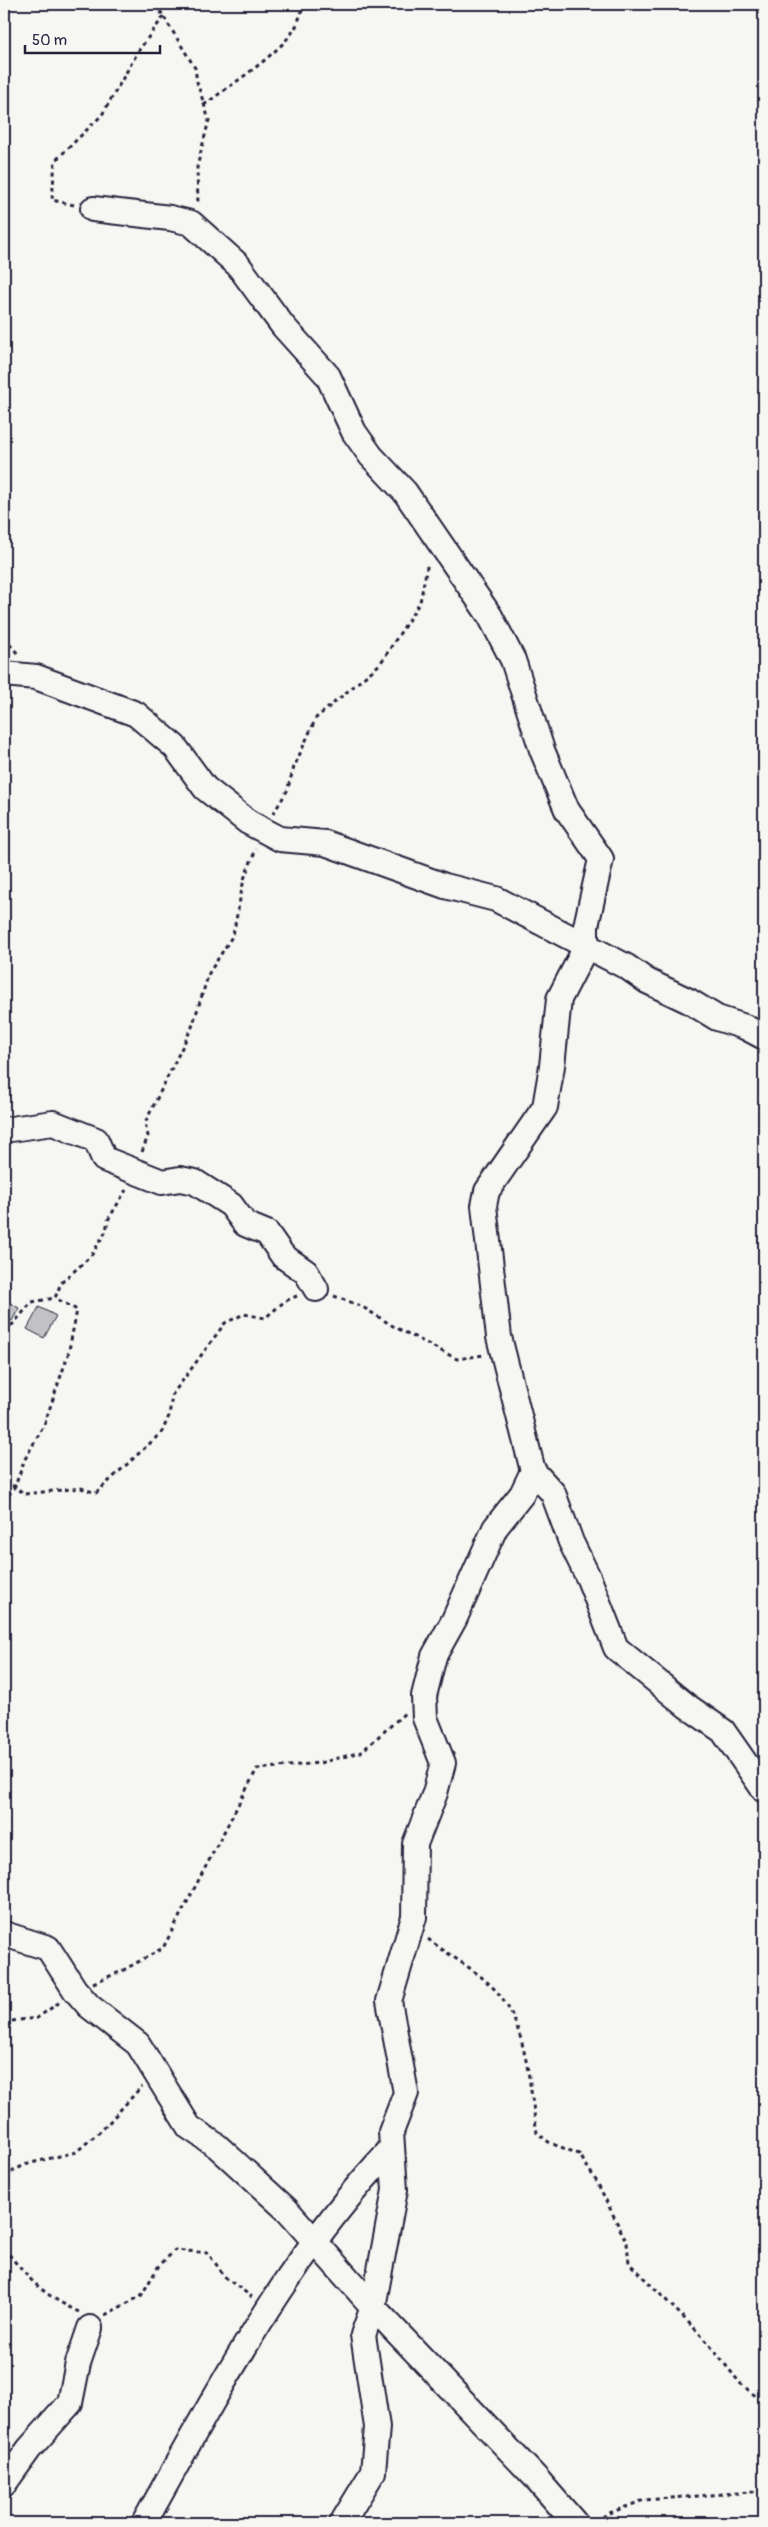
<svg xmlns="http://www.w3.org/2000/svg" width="768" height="2527" font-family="Pangolin,sans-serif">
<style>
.building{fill:#c2c2c4;stroke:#22223b}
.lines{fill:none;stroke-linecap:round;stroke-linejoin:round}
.minor-casing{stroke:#22223b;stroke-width:28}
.path{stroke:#22223b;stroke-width:3;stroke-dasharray:4 4;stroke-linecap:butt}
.minor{stroke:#f6f6f2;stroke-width:24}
</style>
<rect width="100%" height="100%" fill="#f6f6f2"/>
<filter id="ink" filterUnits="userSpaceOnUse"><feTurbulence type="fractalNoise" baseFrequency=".02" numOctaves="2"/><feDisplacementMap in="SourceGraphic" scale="10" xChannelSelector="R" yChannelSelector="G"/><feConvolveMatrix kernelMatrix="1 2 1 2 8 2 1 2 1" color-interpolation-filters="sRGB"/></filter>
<g filter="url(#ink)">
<g class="building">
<polygon points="5,1300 19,1308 12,1321 4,1317"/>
<polygon points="39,1307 56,1316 44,1338 27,1329"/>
</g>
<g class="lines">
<defs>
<g id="minor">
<polyline points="93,209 170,218 191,223 238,265 283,326 328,376 354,432 371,456 405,492 490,616 513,660 542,750 567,810 601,859 586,926 586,947 559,999 552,1066 545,1107 487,1191 484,1206 499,1337 533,1471 522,1494 495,1528 454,1620 434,1656 424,1696 425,1718 443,1763 435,1793 415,1844 414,1917 389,2001 406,2093 391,2132 395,2190 373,2307 363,2335 377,2427 373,2472 342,2523"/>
<polyline points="4,674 36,677 136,714 175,747 205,788 248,822 280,839 325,843 445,886 496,899 627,967 647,981 689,1001 717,1018 745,1027 764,1037"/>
<polyline points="4,1130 53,1123 96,1140 104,1159 162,1182 180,1179 195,1182 231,1205 245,1224 267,1233 283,1256 306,1272 316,1289"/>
<polyline points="533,1471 553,1493 571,1542 589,1579 616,1648 687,1706 723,1731 764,1790"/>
<polyline points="4,1934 48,1948 75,1990 89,2006 138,2044 189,2127 217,2146 286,2209 373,2307 536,2478 575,2523"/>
<polyline points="4,2484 29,2449 70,2403 78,2363 90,2328"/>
<path d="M 144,2523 C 217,2393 288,2257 392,2148"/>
</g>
</defs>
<use href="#minor" class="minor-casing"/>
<g class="path">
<polyline points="156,4 195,68 197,82 209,120 197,167 198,205"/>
<path d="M 204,105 C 229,86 280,54 295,28 C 300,20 300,11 306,4"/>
<polyline points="74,205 52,200 55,161 102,115 139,50 164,16"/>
<polyline points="4,638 19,655"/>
<polyline points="273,814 287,791 294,767 316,718 380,664 420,602 428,562"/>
<polyline points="142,1152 148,1136 145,1123 192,1027 209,973 233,935 244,879 256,849"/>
<polyline points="334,1296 361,1306 393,1326 457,1359 484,1355"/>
<polyline points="4,1330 13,1324 32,1302 55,1298 61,1283 91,1256 106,1231 108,1220 126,1190"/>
<polyline points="4,1485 15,1486 24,1494 81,1488 96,1493 162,1432 169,1416 172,1395 225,1323 244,1314 265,1318 285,1301 297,1296"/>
<polyline points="4,1502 15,1486 25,1459 44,1425 68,1355 77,1310 55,1298"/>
<path d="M 428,1939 C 451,1957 479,1971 498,1993 C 527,2026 530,2090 537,2133 L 550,2143 L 579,2154 L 597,2182 L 627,2243 L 629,2263 L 704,2338 L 740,2383 L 764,2403"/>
<polyline points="93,1983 120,1972 163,1948 257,1769 320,1763 361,1752 405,1713"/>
<polyline points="4,2022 37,2018 60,2002"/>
<polyline points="4,2175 27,2164 76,2152 103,2129 142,2086"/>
<path d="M 4,2248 C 28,2279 43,2295 79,2312"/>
<polyline points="105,2315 141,2296 158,2267 175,2250 208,2253 226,2278 252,2297"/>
<polyline points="596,2522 607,2514 644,2500 764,2491"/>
</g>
<use href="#minor" class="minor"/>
</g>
</g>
<rect width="768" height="2527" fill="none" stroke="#f6f6f2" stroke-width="20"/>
<rect x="10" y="10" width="748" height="2507" fill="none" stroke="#22223b" stroke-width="2" filter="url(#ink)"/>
<path d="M25 45v8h135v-8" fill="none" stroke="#22223b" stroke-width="2.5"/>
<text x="32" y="45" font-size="15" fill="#22223b" stroke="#f6f6f2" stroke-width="4" paint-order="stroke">50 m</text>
</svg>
